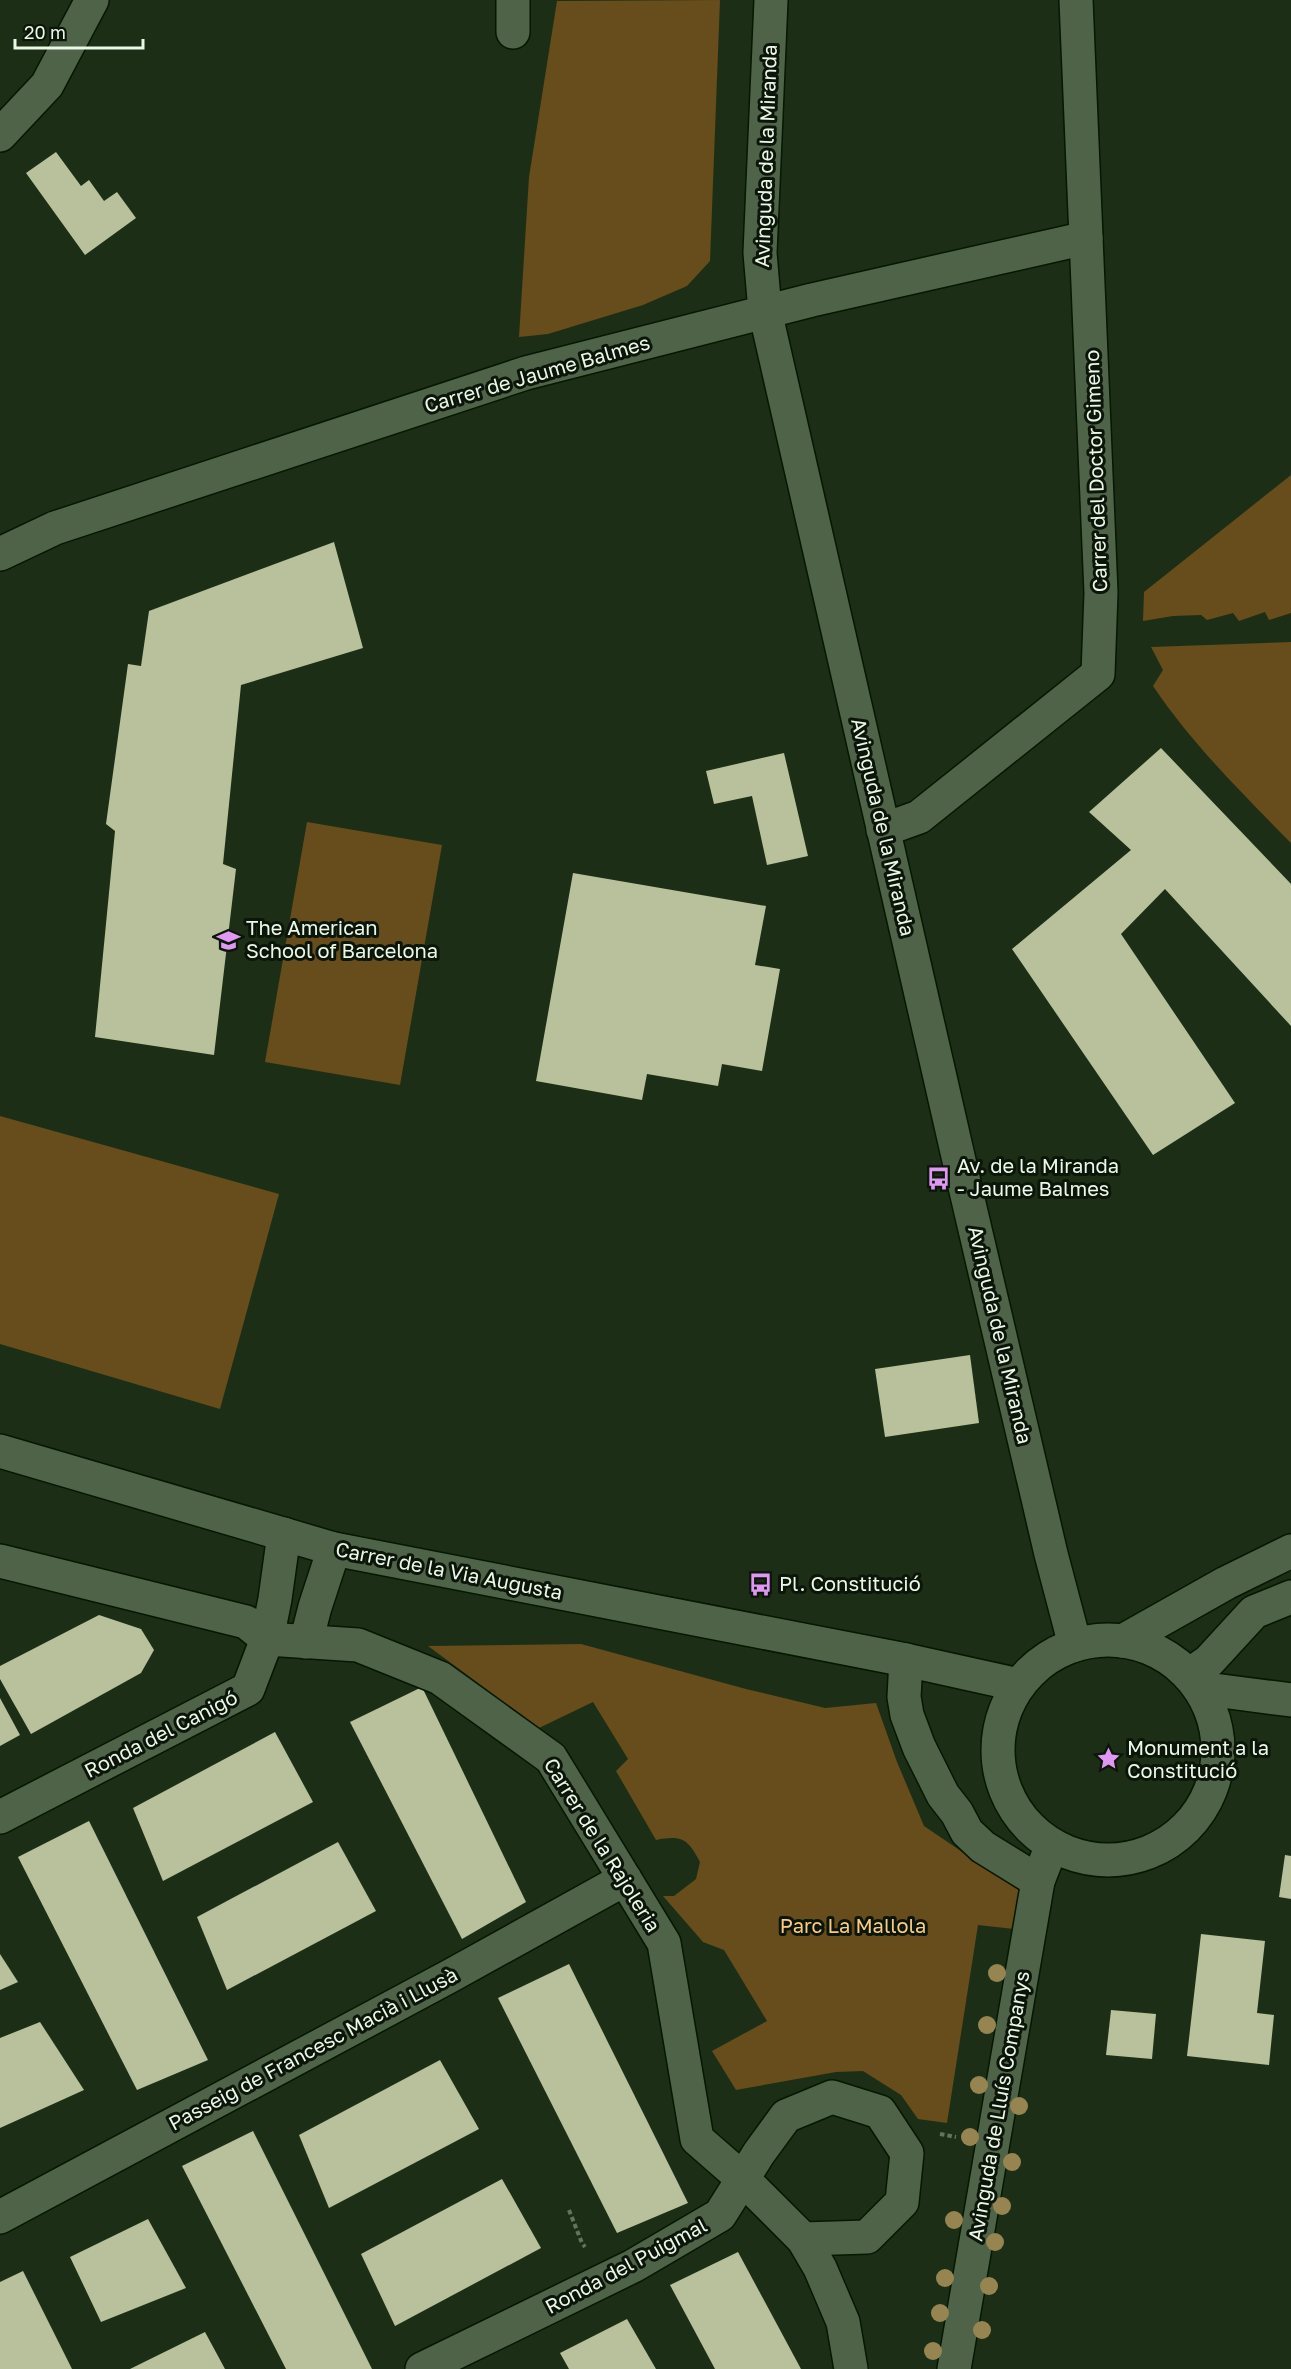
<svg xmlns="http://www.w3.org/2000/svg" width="1291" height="2369" font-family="'Golos Text',sans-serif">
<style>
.green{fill:#674c1c}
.building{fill:#b8c19c}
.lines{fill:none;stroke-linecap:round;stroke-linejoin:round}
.minor-casing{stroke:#061702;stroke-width:36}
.path{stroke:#63745d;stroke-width:4;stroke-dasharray:4.5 3;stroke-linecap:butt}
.minor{stroke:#4e6348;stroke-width:33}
.tree{fill:#968551}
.labels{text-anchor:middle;stroke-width:6;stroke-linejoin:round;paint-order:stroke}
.street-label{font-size:20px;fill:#ebf8e7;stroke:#0c150a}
.poi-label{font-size:20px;fill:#ebf8e7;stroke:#0c150a;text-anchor:start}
.park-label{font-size:20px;fill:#facc82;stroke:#0c150a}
</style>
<rect width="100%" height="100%" fill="#1c2f16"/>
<g class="green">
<polygon points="720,0 710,261 687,286 643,305 548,334 519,337 529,177 557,1"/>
<polygon points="1291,475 1291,613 1269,620 1265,612 1239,621 1233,613 1207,620 1201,615 1173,616 1143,621 1144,592"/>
<path d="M 1291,642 L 1291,843 C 1242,793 1192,744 1153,686 L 1163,670 L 1151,647 Z"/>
<polygon points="307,822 442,845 400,1085 265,1062"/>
<polygon points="0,1116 279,1194 220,1409 0,1344"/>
<path d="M 581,1644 L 746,1689 L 825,1708 L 876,1703 L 897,1762 L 924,1826 L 1020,1891 L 1014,1929 L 978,1925 L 947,2123 L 918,2119 L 901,2095 L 863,2071 L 836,2072 L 736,2090 L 712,2051 L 767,2021 L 724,1950 L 703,1942 L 663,1896 L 674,1896 L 696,1879 L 700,1862 C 688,1839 682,1835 656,1840 L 616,1771 L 628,1759 L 593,1702 L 539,1728 L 428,1646 Z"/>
</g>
<g class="building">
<polygon points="56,152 81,186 89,180 104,201 117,192 136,218 85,255 26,173"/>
<polygon points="334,542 363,648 241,685 223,864 236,869 214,1055 95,1037 115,831 106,824 128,664 141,666 149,611"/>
<polygon points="1161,748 1291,884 1291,1026 1165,889 1121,934 1235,1103 1153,1155 1012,949 1131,850 1089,812"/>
<polygon points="784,753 808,856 767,865 752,796 714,804 706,771"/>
<polygon points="573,873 766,906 755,965 780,969 762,1071 722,1064 718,1086 647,1074 642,1100 536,1081"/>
<polygon points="970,1355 979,1423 885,1437 875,1369"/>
<polygon points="99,1615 141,1629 154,1650 141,1673 31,1734 0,1679 0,1666"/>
<polygon points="422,1687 526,1902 462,1939 350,1722"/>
<polygon points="0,1698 20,1735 0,1746"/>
<polygon points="275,1732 313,1802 163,1881 133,1808"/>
<polygon points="89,1821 208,2060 137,2090 18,1857"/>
<polygon points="338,1842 376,1911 227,1990 197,1917"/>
<polygon points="1285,1855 1291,1856 1291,1899 1279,1897"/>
<polygon points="1201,1934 1265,1941 1257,2013 1274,2015 1269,2065 1187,2056"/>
<polygon points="0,1954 18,1982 0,1990"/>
<polygon points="569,1964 688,2203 617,2233 498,1998"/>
<polygon points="1111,2010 1156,2014 1152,2059 1106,2055"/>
<polygon points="40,2022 84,2090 0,2128 0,2038"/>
<polygon points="440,2060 479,2129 329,2208 299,2135"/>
<polygon points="253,2131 372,2369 286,2369 182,2166"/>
<polygon points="502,2179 541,2248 395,2326 361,2254"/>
<polygon points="148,2219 186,2288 101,2322 70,2257"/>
<polygon points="738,2252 801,2369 715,2369 670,2285"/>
<polygon points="23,2271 72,2369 0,2369 0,2282"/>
<polygon points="627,2319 656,2369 569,2369 560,2353"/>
<polygon points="205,2332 225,2369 130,2369"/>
</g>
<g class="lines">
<defs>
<g id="minor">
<polyline points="513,0 513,32"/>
<polyline points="771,0 760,253 765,311 963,1178 1051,1554 1075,1645"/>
<polyline points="0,135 47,85 92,0"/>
<polyline points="0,554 55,528 526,373 812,300 1086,238"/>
<polyline points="883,830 919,817 1098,674 1101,593 1076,0"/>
<polyline points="0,1451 334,1549 906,1660 1019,1685"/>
<polyline points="284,1534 275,1599 267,1639 358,1645 440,1678 551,1758 664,1943 697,2139 744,2180 803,2239 820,2268 843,2322 851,2369"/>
<polyline points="0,1561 246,1622 267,1639 248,1689 0,1817"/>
<circle cx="1108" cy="1750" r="110"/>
<polyline points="1123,1641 1226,1583 1291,1551"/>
<polyline points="306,1642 315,1607 334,1549"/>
<polyline points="906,1660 904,1697 907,1715 919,1747 943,1795 957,1813 967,1832 983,1847 1038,1881"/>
<polyline points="1189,1675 1209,1661 1254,1612 1291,1597"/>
<polyline points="1199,1688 1291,1700"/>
<polyline points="0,2217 450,1976 625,1879"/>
<polyline points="422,2369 633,2266 720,2215 759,2153 786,2116 832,2097 880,2112 907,2153 902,2202 867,2237 803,2239"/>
<polyline points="954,2369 1038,1881 1052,1845"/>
</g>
</defs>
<use href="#minor" class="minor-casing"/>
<g class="path">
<polyline points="940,2134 956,2137"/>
<polyline points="569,2210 582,2243 585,2247"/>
</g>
<use href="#minor" class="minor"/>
</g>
<g class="tree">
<circle cx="997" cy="1973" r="9"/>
<circle cx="987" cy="2025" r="9"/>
<circle cx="979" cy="2085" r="9"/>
<circle cx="1019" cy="2106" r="9"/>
<circle cx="970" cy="2137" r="9"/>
<circle cx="1012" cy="2162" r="9"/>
<circle cx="1002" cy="2206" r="9"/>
<circle cx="954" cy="2220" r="9"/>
<circle cx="995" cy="2242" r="9"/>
<circle cx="945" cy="2278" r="9"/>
<circle cx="989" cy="2286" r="9"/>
<circle cx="940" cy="2313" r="9"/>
<circle cx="982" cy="2330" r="9"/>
<circle cx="933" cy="2351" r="9"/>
</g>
<defs>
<symbol id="school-bare" viewBox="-9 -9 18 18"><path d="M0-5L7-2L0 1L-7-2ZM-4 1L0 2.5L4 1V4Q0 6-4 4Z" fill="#de98f2" stroke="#0c150a" stroke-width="2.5" paint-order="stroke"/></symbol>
<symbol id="bus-bare" viewBox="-9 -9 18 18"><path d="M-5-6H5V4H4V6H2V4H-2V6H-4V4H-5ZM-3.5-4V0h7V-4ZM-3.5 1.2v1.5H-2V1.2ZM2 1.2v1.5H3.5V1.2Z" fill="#de98f2" stroke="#0c150a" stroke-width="2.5" paint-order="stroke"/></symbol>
<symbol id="sight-bare" viewBox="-9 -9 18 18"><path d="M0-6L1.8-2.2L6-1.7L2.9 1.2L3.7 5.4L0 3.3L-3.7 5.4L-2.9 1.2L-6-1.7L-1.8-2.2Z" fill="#de98f2" stroke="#0c150a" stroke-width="2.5" paint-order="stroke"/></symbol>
</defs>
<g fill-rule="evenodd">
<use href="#school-bare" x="212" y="924" width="33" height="33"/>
<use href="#bus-bare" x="922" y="1162" width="33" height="33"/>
<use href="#bus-bare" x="744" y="1568" width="33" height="33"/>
<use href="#sight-bare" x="1092" y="1742" width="33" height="33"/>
</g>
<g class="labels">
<g class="street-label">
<text transform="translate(766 156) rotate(-88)" y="7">Avinguda de la Miranda</text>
<text transform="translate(537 374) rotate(-16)" y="7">Carrer de Jaume Balmes</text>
<text transform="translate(1096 471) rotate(-92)" y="7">Carrer del Doctor Gimeno</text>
<text transform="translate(883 827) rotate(77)" y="7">Avinguda de la Miranda</text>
<text transform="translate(1000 1335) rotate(77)" y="7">Avinguda de la Miranda</text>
<text transform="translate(449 1571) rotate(11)" y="7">Carrer de la Via Augusta</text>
<text transform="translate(161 1734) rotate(-27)" y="7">Ronda del Canigó</text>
<text transform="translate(602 1845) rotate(58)" y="7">Carrer de la Rajoleria</text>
<text transform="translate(313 2049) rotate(-28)" y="7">Passeig de Francesc Macià i Llusà</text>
<text transform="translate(999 2106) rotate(-80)" y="7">Avinguda de Lluís Companys</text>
<text transform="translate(626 2266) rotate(-28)" y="7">Ronda del Puigmal</text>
</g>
<g class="poi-label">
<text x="246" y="935">The American<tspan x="246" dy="23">School of Barcelona</tspan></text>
<text x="957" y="1173">Av. de la Miranda<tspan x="957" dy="23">- Jaume Balmes</tspan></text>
<text x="779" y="1591">Pl. Constitució</text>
<text x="1127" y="1755">Monument a la<tspan x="1127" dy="23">Constitució</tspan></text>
</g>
<g class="park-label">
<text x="853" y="1933">Parc La Mallola</text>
</g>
</g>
<path d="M15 39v9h128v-9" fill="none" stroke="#ebf8e7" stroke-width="3"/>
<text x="24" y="39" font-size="18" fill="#ebf8e7" stroke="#0c150a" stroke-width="4.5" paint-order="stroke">20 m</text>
</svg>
